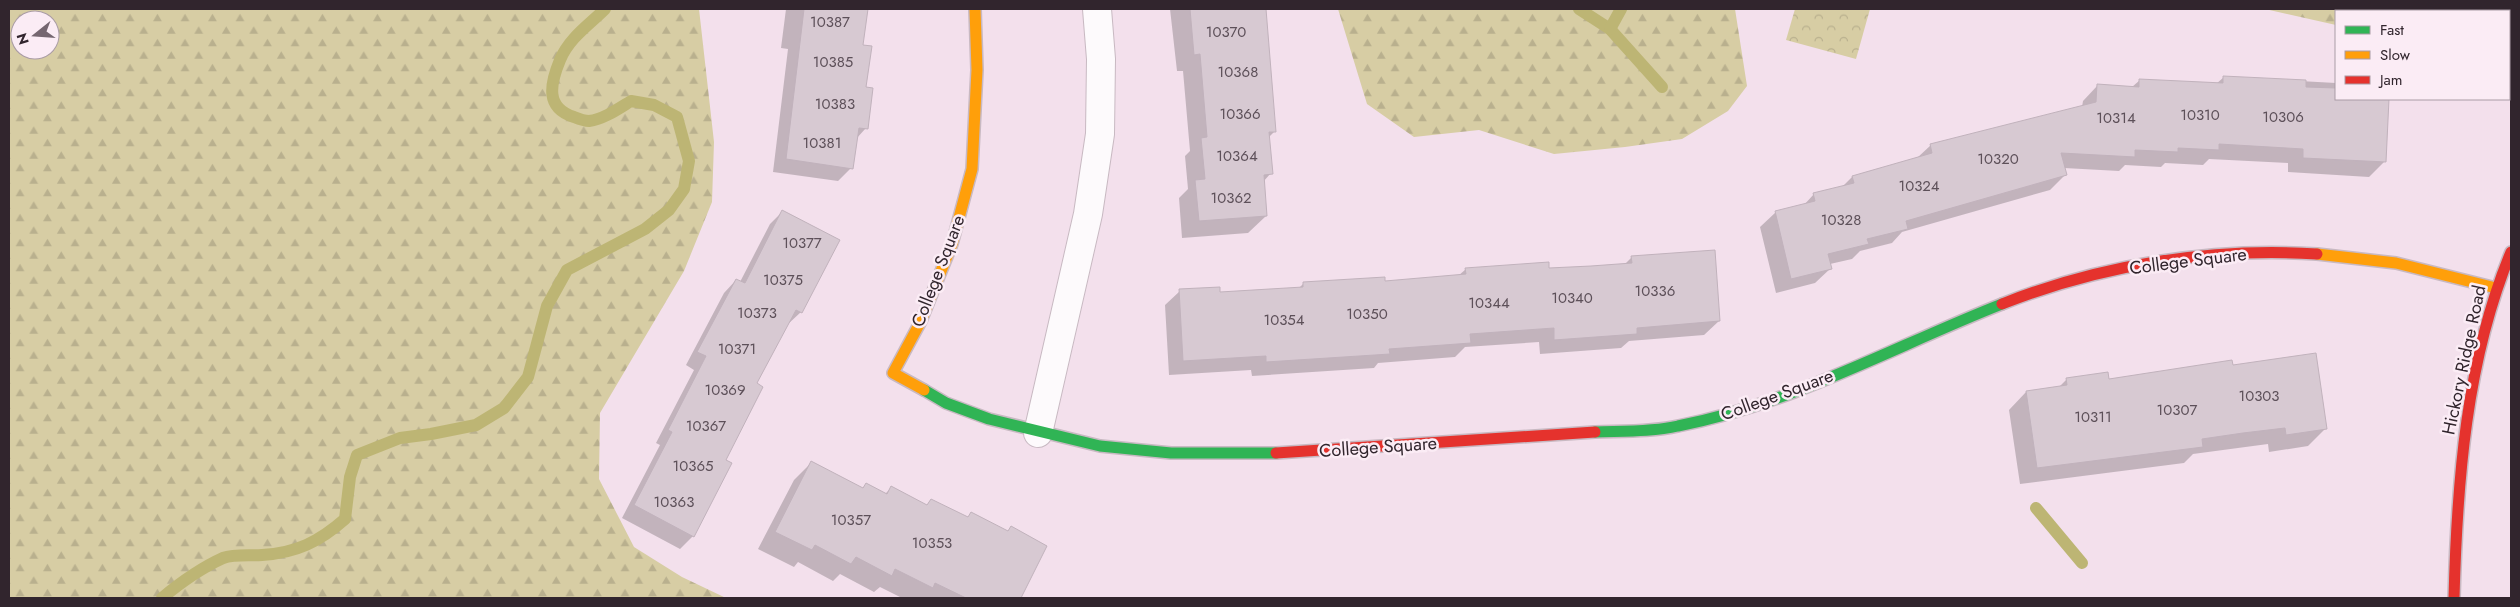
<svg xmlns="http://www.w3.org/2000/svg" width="2520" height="607" font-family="Jost,sans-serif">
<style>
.forest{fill:url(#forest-firs);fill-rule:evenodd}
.park{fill:url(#park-crowns)}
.shadow{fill:#0003}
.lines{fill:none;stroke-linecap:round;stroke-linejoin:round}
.stream{stroke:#bdb574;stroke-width:12}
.building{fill:#d7c9d2;stroke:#c1b2bc}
.street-casing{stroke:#c8b9c2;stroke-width:30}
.fast-casing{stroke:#c8b9c2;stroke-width:14}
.slow-casing{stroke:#c8b9c2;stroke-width:14}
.jam-casing{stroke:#c8b9c2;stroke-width:14}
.street{stroke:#fdfafc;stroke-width:28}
.fast{stroke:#30b455;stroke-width:11}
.slow{stroke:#ff9f0a;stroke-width:11}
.jam{stroke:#e5322d;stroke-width:11}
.labels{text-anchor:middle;stroke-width:5;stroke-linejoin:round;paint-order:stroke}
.number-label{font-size:15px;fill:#5d5059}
.street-label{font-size:18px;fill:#31252d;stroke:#fbecf5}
</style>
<defs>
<pattern id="forest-firs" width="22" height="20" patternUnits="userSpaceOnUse" patternTransform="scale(1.25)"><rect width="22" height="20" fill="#d7cda4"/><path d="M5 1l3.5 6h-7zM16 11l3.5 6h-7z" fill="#b9b08e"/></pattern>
<pattern id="park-crowns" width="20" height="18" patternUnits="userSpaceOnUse" patternTransform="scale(1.25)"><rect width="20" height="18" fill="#d7cda4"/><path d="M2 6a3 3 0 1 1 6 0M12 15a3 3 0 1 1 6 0" fill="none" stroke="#b9b08e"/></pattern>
</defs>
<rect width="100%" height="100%" fill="#f3e0ec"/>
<g class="forest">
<path d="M 9,9 L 699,9 L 714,142 L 712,202 L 684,271 L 600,413 L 599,479 L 634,547 L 682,577 L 726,598 L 9,598 ZM 20,20 L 50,20 L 50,50 L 20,50 Z"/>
<polygon points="1338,9 1735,9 1747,86 1728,111 1682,139 1625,147 1554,154 1479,130 1414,137 1367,104"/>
<polygon points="2265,9 2496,9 2494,11 2336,11 2336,25"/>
</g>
<polygon class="park" points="1795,9 1870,9 1856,59 1786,40"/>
<g class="shadow">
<polygon points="786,9 866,9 861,46 866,128 856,139 851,168 838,181 773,172 788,49 781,48"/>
<polygon points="1170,9 1257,9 1260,51 1274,132 1268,138 1271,173 1263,182 1266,216 1248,233 1182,238 1179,198 1188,189 1185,156 1190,151 1183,71 1177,71"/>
<polygon points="2224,77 2336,83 2336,99 2387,99 2384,162 2369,177 2288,172 2288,163 2209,159 2203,165 2165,163 2161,167 2125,165 2119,171 2064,168 2065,175 2050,190 1902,232 1892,243 1860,251 1852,259 1830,264 1831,268 1815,283 1776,293 1760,227 1776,212 1803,206 1814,194 1842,187 1852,177 1917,158 1931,145 2082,107 2083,101 2098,85 2132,87 2140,80 2216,84"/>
<polygon points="783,211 838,241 801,312 787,325 756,384 693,536 680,549 622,518 660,445 656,443 694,370 686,365 724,293 736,280 740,282 770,224"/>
<polygon points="1632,257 1719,321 1704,335 1629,341 1621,348 1540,354 1539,342 1465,347 1455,357 1378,363 1374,368 1252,376 1251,370 1169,375 1165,305 1180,291 1219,293 1299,288 1303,284 1384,282 1458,276 1466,269 1548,270 1624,265"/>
<polygon points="2232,367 2325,429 2308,446 2269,452 2268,444 2193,454 2184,463 2020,484 2009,410 2026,392 2058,388 2067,379 2108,380"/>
<polygon points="811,463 862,489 866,484 885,494 891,488 926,506 931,500 967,518 1007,532 1011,528 1046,546 1019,598 902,598 880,587 874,592 840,574 833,581 798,562 794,567 758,549 794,480"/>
</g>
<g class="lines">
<g class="stream">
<polyline points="1579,9 1610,29 1662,87"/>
<polyline points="1610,29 1621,9"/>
<polyline points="2036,508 2082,563"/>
<path d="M 162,598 C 180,583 201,568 223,558 C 234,554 250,556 262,555 C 296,553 319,542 345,519 L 350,477 L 357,455 L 400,438 L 431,434 L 476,425 L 504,408 L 528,377 L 547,306 L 567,270 L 645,229 L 669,210 L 684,189 L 689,161 L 677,117 L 654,105 L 631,101 C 618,109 604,119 589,121 C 585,121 579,119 574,117 C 545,108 550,84 560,60 C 569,38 589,25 605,9"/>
</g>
</g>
<g class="building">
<polygon points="804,9 868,9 863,45 872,46 866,87 873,88 868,129 859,128 853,169 786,159"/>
<polygon points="1190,9 1266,9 1276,132 1269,132 1273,174 1264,175 1267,216 1199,221 1195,180 1205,179 1201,138 1207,137 1200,54 1194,55"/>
<polygon points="2223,76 2306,80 2306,87 2336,88 2336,99 2389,99 2386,162 2303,158 2303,149 2219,144 2219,150 2178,148 2178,152 2135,150 2135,157 2061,153 2067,175 1906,221 1908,229 1867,239 1869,244 1828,254 1832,269 1791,279 1775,211 1815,201 1813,193 1854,183 1852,176 1932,153 1930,144 2096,102 2097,84 2139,87 2139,79 2223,83"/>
<polygon points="782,210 840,240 802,313 796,310 757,383 763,387 726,460 732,463 694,537 634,505 672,432 668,430 706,356 697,352 736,279 745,283"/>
<polygon points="1715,250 1720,321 1637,328 1637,334 1554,340 1554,328 1470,334 1471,343 1389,349 1390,354 1266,362 1266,356 1183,361 1179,289 1220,287 1220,292 1303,287 1303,282 1385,277 1385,281 1466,274 1465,268 1549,262 1549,268 1591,266 1632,263 1631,256"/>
<polygon points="2316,353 2327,429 2286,435 2285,428 2243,433 2202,439 2203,447 2037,468 2026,391 2067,385 2066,378 2108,372 2109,379 2232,360 2233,365"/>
<polygon points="811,461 863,488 866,483 887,494 891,486 927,505 931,499 968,517 971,512 1008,531 1011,526 1047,546 1021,598 966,598 935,583 933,588 895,569 892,576 856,557 851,564 815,545 812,550 775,532"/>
</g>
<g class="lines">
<defs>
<polyline id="street" points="1038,433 1088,214 1100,134 1101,59 1097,9"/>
<g id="fast">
<polyline points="924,390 946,403 989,419 1100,446 1171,453 1276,453"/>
<path d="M 1595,432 C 1622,431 1652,432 1678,426 C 1792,404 1895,346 2002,304"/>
</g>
<g id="slow">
<polyline points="2317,254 2396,263 2496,288"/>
<polyline points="924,390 893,373 921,321 952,244 972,169 977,70 975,9"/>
</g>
<g id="jam">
<path d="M 2002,304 C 2100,265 2212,247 2317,254"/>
<polyline points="1276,453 1595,432"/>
<path d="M 2454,598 C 2457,482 2466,360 2511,252"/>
</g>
</defs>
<use href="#street" class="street-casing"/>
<use href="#fast" class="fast-casing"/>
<use href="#slow" class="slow-casing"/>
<use href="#jam" class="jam-casing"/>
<use href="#street" class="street"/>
<use href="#fast" class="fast"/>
<use href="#slow" class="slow"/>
<use href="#jam" class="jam"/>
</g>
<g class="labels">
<g class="number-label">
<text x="830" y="27">10387</text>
<text x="1226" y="37">10370</text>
<text x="833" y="67">10385</text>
<text x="1238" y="77">10368</text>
<text x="835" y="109">10383</text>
<text x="1240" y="119">10366</text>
<text x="2200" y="120">10310</text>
<text x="2283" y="122">10306</text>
<text x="2116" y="123">10314</text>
<text x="822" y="148">10381</text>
<text x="1237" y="161">10364</text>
<text x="1998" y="164">10320</text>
<text x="1919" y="191">10324</text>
<text x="1231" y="203">10362</text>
<text x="1841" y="225">10328</text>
<text x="802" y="248">10377</text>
<text x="783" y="285">10375</text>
<text x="1655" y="296">10336</text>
<text x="1572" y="303">10340</text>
<text x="1489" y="308">10344</text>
<text x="757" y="318">10373</text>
<text x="1367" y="319">10350</text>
<text x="1284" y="325">10354</text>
<text x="737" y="354">10371</text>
<text x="725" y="395">10369</text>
<text x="2259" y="401">10303</text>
<text x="2177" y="415">10307</text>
<text x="2093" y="422">10311</text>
<text x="706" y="431">10367</text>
<text x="693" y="471">10365</text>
<text x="674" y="507">10363</text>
<text x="851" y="525">10357</text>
<text x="932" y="548">10353</text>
</g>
<g class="street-label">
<text transform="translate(2188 261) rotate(-7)" y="6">College Square</text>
<text transform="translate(938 271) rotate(-69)" y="6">College Square</text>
<text transform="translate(2464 360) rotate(-78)" y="6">Hickory Ridge Road</text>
<text transform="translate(1777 395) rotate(-20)" y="6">College Square</text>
<text transform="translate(1378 447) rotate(-4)" y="6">College Square</text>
</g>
</g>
<rect width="2520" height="607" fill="none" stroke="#31252d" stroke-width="20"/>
<rect x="2335" y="10" width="175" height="90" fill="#fbecf5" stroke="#aa9ca5"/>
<rect x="2345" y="26" width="25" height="8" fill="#30b455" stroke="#aa9ca5"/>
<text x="2380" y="35" font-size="15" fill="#31252d">Fast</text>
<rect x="2345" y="51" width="25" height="8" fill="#ff9f0a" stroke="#aa9ca5"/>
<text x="2380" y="60" font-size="15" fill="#31252d">Slow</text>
<rect x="2345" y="76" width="25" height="8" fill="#e5322d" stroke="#aa9ca5"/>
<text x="2380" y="85" font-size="15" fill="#31252d">Jam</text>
<g transform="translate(35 35) rotate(253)"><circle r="24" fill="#fbecf5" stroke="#aa9ca5"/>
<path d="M0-4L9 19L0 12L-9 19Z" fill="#756670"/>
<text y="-8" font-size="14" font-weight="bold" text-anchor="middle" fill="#31252d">N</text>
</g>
</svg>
